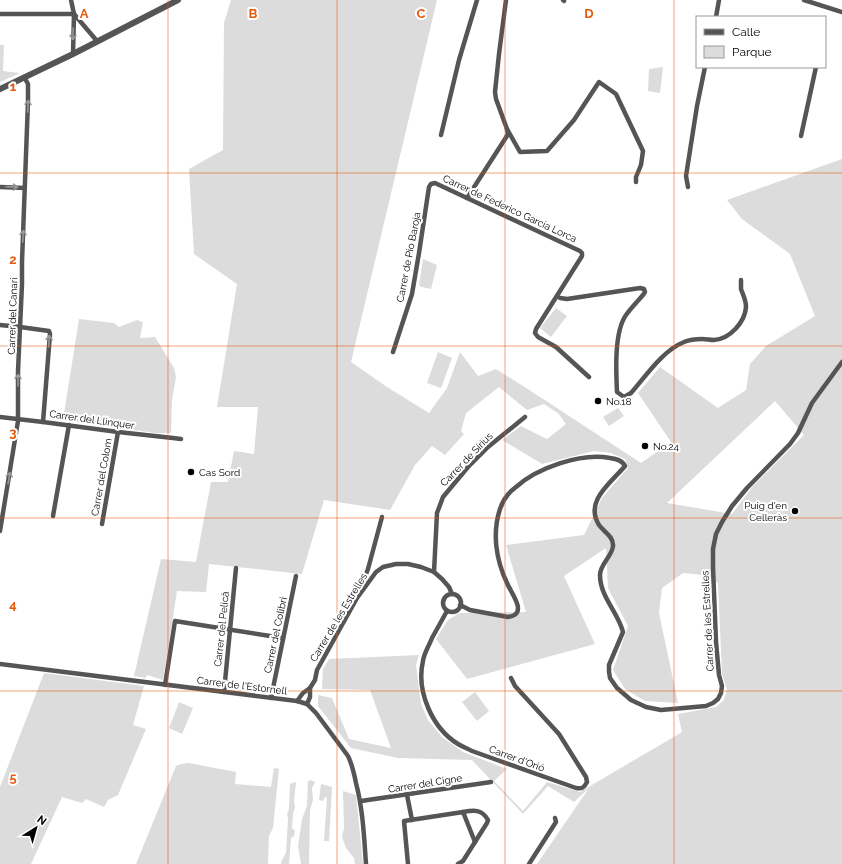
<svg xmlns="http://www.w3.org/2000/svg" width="842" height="864" font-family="Raleway,sans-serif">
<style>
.green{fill:#dcdcdc;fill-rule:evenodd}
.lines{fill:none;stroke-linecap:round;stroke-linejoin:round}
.minor{stroke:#555;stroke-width:4.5}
.tertiary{stroke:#555;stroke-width:6}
.oneway{stroke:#999}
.grid{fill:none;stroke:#e8590c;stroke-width:1;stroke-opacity:0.55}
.poi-dot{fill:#000;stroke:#fff;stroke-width:1.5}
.labels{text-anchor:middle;stroke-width:4;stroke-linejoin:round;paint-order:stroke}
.street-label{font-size:10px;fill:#000;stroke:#fff}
.poi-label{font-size:10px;fill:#000;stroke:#fff;text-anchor:start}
.grid-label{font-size:13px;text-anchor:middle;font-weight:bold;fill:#e8590c;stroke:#fff;stroke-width:4;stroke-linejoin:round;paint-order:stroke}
</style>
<rect width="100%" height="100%" fill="#fff"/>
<g class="green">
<path d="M 231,0 L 437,0 L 351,362 L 387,387 L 429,413 L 447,388 L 460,352 L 478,376 L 496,369 L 537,395 L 641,463 L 671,442 L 638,393 L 660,367 L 718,408 L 746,390 L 750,364 L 766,346 L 815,316 L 790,254 L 742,219 L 727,200 L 842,159 L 842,864 L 537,864 L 589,788 L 574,802 L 548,786 L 523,814 L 472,760 L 398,758 L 351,748 L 318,706 L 318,695 L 332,698 L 349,739 L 391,748 L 370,690 L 322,689 L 323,669 L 329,659 L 419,655 L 416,665 L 421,704 L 428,720 L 442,737 L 463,752 L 507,769 L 494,781 L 523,811 L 547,782 L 580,792 L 682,732 L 678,714 L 716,707 L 724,700 L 727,689 L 722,674 L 718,583 L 704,575 L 683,573 L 662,588 L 659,613 L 678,703 L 645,701 L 625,689 L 613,670 L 628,626 L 608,588 L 606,548 L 564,576 L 595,644 L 467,679 L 436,639 L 448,620 L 459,613 L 526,612 L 506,545 L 584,535 L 602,498 L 628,468 L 625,459 L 611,453 L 594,451 L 542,464 L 502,440 L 521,426 L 547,439 L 566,424 L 558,413 L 544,404 L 527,410 L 499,387 L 466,413 L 461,431 L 464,434 L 445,455 L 432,446 L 415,465 L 390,510 L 324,500 L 302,574 L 209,564 L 206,592 L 177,591 L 163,680 L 147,675 L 146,678 L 134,676 L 161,559 L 196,562 L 211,482 L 228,482 L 234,451 L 254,454 L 258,407 L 217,407 L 237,284 L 194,254 L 189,169 L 223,150 L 224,23 ZM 775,401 L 804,435 L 753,486 L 732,514 L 667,503 Z"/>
<polygon points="0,45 4,45 3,71 20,73 0,82"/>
<polygon points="663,67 660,93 648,91 649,69"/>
<polygon points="423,259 437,265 431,289 421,287 419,285"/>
<polygon points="556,308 567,316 551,337 540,328"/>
<polygon points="79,319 114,323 119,327 137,320 143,322 140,338 155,337 174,368 176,377 172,400 171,433 155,433 63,420"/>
<polygon points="438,352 452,358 441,388 427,383"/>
<polygon points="618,408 624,416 609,426 603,417"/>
<polygon points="44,673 144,686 133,725 146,729 118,795 108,800 104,807 86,799 82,803 62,797 31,864 0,864 0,787"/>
<polygon points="475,692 489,711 477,721 462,702"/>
<polygon points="179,702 193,708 182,734 169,728"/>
<polygon points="189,763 236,772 235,784 271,787 274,768 279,769 273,828 269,836 268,864 136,864 176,766 181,764"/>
<polygon points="311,780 315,782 312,788 313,800 310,810 309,864 301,864 298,846 302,819 307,806 308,781"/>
<polygon points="296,782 294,801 295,807 293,814 292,828 295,831 294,836 291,838 289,864 281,864 281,862 286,853 288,819 287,814 289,809 290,784"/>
<polygon points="321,784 332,787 329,841 324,841 327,798 325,797 323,801 319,800"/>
<polygon points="343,791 356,795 363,864 355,864 354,858 346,848 342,837 344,828"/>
</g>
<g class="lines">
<g class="minor">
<polyline points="71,0 74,14 73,54"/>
<polyline points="563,0 564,1"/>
<polyline points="804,0 842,12"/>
<polyline points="0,14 74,14"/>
<polyline points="74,14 97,41"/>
<polyline points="716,17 719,0"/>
<polyline points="507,129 520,152 547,151 574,120 599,82 616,94 643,151 641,165 636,177 636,182"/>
<polyline points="441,135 459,60 477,0"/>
<polyline points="801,136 816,67"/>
<polyline points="0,187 25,188"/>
<polyline points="688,187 686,176 697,106 705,67"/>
<polyline points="467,198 505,139 508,134 507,129 496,99 495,92 499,54 506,0"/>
<path d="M 557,296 L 560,298 L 567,299 L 640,288 L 644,289 L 645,292 L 643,295 C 637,302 631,308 626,315 C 614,332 616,371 617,392 L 624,397 L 631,393 C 646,376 662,351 684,342 C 689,340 697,339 702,339 C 706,339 710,340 714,340 C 730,339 745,322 746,307 C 746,300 743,295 741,289 C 741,286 741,283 741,280"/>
<polyline points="0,325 20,327 49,331 50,334 43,422"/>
<polyline points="393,352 412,294 419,253 429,187 431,184 435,183 467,198 580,251 582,253 582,256 536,329 535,333 538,337 556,347 589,377"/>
<polyline points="0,417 43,422 118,432 173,438 181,439"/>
<polyline points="53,516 69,425"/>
<polyline points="102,524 118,432"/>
<polyline points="0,531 18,421 18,371 22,284 22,262 28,101 28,84 24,77"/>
<polyline points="434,572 437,513 443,497 468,467 488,447 525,417"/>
<polyline points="359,592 368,569 382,517"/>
<circle cx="452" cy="603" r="9"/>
<path d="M 460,605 L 470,610 L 508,617 C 513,616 518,615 518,608 C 518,601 510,590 507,583 C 496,560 492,533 500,509 C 503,500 509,492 516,487 C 537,468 582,452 610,458 C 616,459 622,460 625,466 C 611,483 584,501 599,525 C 604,532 613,536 613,545 C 614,554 600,564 600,575 C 600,597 618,612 623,632 L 609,665 L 609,672 L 610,678 L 617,688 L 631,700 L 646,707 L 661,710 L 706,706 L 713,703 L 718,699 L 721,693 L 722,686 L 719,675 L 716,642 L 713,567 L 713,549 L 716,534 L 722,522 L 732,506 L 747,488 L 790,444 L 798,433 L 812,403 L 842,362"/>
<path d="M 447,611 C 442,620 437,629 432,638 C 429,646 424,653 423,661 C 416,691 432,728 458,744 C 463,747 468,749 472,751 L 576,788 C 582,789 584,788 587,782 L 586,777 L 559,734 L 515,686 L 511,678"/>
<path d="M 0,664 L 297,701 L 307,704 L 316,713 L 348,756 C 352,764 354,773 356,783 C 363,810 364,836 366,864"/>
<polyline points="165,685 175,621 283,638"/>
<polyline points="224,692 236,568"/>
<polyline points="271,698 296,576"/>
<polyline points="297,701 303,693 310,688"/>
<polyline points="307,704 310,697 310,688 315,680 317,670 357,598 376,572 383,567 396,564 408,564 421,567 434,572 442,579 449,587 452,594"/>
<polyline points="407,795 412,820"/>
<polyline points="361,801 491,782"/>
<polyline points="408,864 404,821 463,812 475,842"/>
<path d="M 458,864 L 463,861 L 487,823 L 488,820 C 482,809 474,810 463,812"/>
<polyline points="529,864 556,822 555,818"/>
</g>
<polyline class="tertiary" points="0,89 73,54 178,0"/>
</g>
<defs><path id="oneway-shaft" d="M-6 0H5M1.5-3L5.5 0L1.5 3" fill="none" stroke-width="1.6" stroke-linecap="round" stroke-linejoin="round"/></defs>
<g class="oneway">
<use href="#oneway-shaft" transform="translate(73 34) rotate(92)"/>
<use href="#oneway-shaft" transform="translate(28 106) rotate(-87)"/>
<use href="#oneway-shaft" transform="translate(12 187) rotate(2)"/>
<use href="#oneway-shaft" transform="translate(23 236) rotate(-88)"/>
<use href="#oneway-shaft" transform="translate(49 341) rotate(-86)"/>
<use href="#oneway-shaft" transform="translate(18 380) rotate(-90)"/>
<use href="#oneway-shaft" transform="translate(9 478) rotate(-81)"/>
</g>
<path class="grid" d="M 168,0 L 168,864M 337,0 L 337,864M 505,0 L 505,864M 674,0 L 674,864M 0,173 L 842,173M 0,346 L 842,346M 0,518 L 842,518M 0,691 L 842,691"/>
<g class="poi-dot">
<circle cx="598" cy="401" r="4"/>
<circle cx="645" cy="446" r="4"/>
<circle cx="191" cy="472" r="4"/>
<circle cx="795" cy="511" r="4"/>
</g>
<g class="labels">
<g class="street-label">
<text transform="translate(510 208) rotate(25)" y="4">Carrer de Federico García Lorca</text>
<text transform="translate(408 257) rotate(-79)" y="4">Carrer de Pío Baroja</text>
<text transform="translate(12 316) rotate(-88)" y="4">Carrer del Canari</text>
<text transform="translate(92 419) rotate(8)" y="4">Carrer del Llinquer</text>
<text transform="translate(466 459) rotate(-46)" y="4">Carrer de Sírius</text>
<text transform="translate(101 477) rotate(-80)" y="4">Carrer del Colom</text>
<text transform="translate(338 617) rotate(-59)" y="4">Carrer de les Estrelles</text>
<text transform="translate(707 621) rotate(-93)" y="4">Carrer de les Estrelles</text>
<text transform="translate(221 629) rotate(-84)" y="4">Carrer del Pelicà</text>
<text transform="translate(275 635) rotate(-78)" y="4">Carrer del Colibri</text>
<text transform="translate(242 685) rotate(7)" y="4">Carrer de l'Estornell</text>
<text transform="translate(517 758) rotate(20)" y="4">Carrer d'Orió</text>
<text transform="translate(425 783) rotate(-9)" y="4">Carrer del Cigne</text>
</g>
<g class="poi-label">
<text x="606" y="405">No.18</text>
<text x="653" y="450">No.24</text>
<text x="199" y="476">Cas Sord</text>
<text x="787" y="509" text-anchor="end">Puig d'en<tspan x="787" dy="12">Celleràs</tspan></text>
</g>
</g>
<g class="grid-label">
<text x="84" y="18">A</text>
<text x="253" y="18">B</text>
<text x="421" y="18">C</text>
<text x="589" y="18">D</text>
<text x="13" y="91">1</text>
<text x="13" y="264">2</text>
<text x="13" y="437">3</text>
<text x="13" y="609">4</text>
<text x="13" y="782">5</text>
</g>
<rect x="696" y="16" width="130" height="52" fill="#ffffff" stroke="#999999"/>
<rect x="704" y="29" width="20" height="6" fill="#555555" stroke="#999999"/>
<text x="732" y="36" font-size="12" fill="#000000">Calle</text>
<rect x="704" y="46" width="20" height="12" fill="#dcdcdc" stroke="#999999"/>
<text x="732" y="56" font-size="12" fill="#000000">Parque</text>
<g transform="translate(36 828) rotate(37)" stroke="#ffffff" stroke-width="3" paint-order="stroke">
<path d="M0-3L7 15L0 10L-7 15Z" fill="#000000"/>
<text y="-6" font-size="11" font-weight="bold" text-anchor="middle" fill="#000000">N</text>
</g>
</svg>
